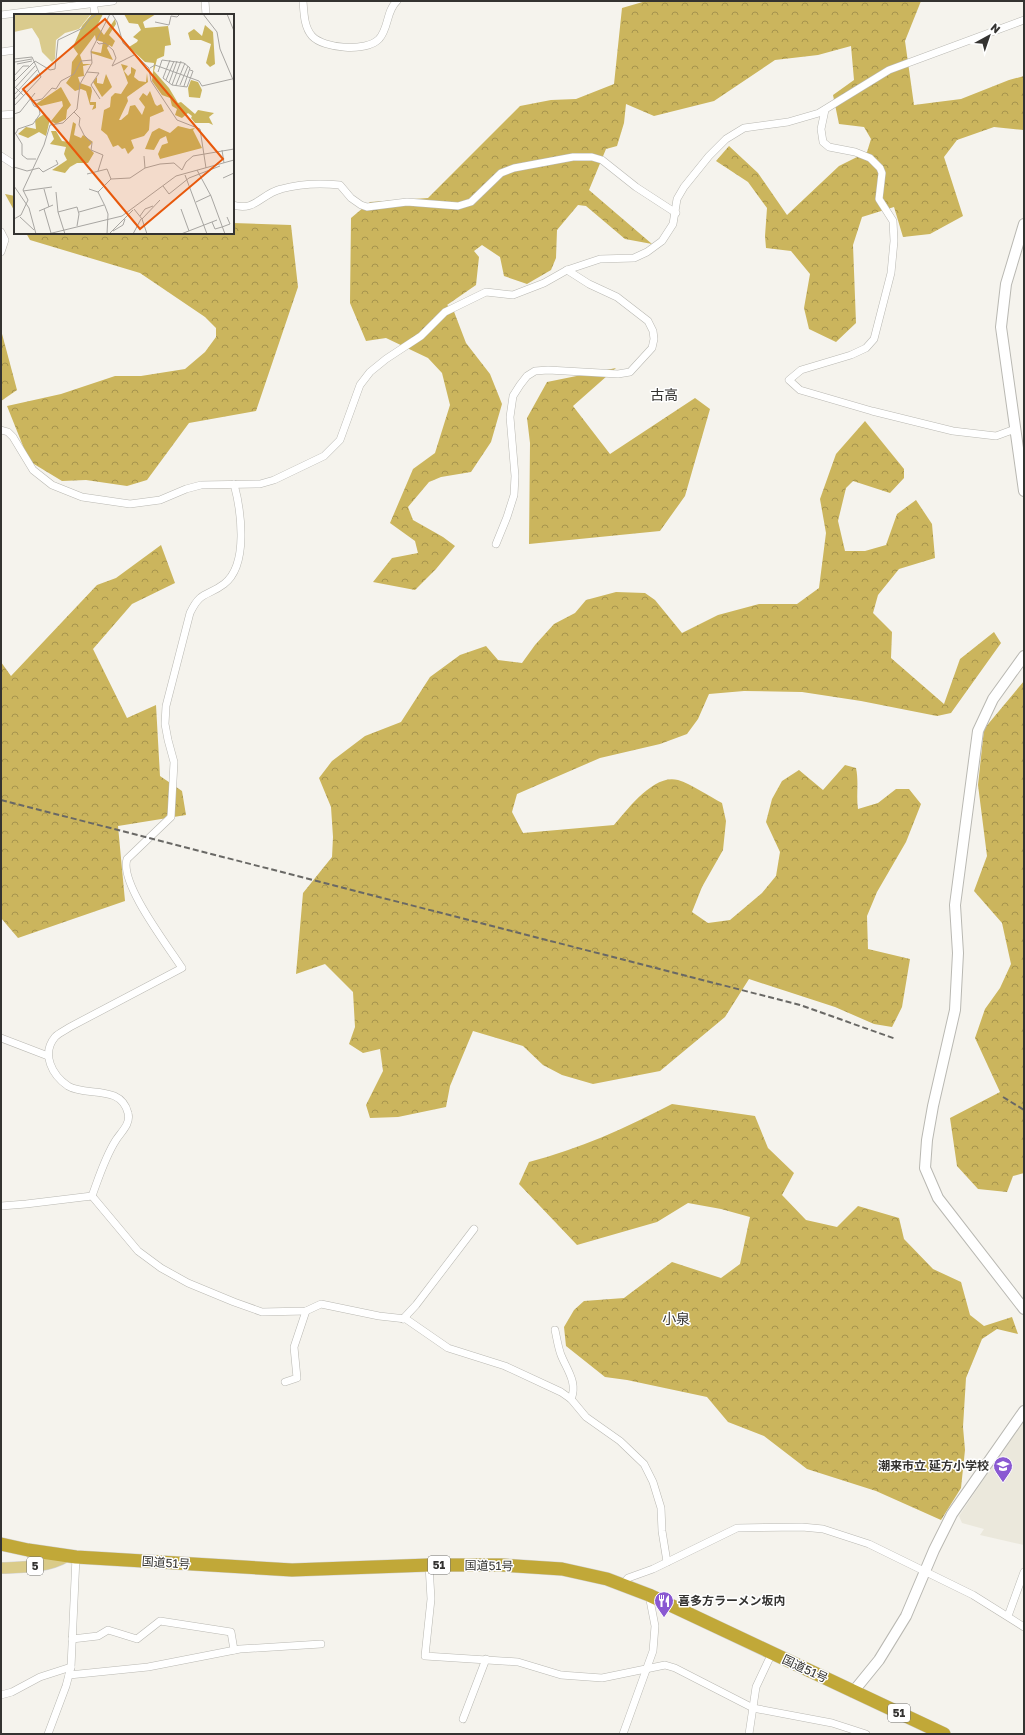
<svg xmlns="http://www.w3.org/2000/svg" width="1025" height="1735" font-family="'Golos Text','Noto Sans JP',sans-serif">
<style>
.built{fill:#ebe8dc}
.forest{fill:url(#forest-crowns)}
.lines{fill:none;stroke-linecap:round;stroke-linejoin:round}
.street-casing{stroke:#b9b8b2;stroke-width:8}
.secondary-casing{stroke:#b9b8b2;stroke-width:12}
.primary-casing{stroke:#d2d2d2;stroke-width:12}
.highway-casing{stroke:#d2d2d2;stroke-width:14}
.street{stroke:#fff;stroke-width:7}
.secondary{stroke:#fff;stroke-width:10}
.primary{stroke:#dacb88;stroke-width:11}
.highway{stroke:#c1a838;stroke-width:13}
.rail{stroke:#696865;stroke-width:2;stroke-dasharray:6 3;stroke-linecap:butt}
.labels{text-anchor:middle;stroke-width:3;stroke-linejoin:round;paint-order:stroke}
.shield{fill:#fff;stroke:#71706f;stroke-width:1}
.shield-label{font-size:11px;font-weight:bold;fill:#343331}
.poi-label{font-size:12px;font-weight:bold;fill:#343331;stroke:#fff;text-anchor:end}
.street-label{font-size:12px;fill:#343331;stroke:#fff}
.quarter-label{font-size:14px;fill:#343331;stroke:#fff}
.inset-road{fill:none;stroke:#a8a6a2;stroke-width:1}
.view{fill:#e8590c;fill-opacity:0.15;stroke:#e8590c;stroke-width:2}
.inset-edge{fill:none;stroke:#343331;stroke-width:2}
</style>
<defs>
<pattern id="forest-crowns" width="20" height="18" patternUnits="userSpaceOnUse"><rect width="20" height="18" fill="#cbb55d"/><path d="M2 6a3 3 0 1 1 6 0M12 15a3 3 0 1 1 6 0" fill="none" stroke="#a6944d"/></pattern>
</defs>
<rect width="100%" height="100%" fill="#f5f3ed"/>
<polygon class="built" points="1024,1419 1024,1545 980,1535 984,1529 962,1523 959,1516"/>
<g class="forest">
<polygon points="646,1 921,1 905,41 914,105 961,99 1009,80 1024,76 1024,130 994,127 957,140 944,157 963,216 930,234 903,237 894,207 862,217 853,245 856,323 836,342 809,329 804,308 810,274 791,251 766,248 765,236 767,208 748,182 716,161 729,146 758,173 787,215 839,166 867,152 871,139 864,127 839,124 833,95 854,80 851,46 818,55 775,60 714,101 654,116 626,104 624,123 617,146 606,149 589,190 652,244 625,239 586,206 578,205 557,230 556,258 551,270 527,284 504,276 500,257 482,245 474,251 479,257 476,285 447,305 453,309 466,343 490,374 502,404 491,442 471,472 441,477 429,482 408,507 413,520 443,537 455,546 436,569 415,590 373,582 392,558 418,553 415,541 390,523 413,469 435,453 450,405 442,373 428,358 386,338 366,341 350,303 351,218 370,202 428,198 520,106 551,100 576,99 614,84 622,8"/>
<polygon points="5,194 15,196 15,212"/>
<polygon points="233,223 291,225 298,287 256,411 189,423 147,480 127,486 86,480 62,481 29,461 7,406 61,394 115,376 141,376 185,369 205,352 216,337 216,328 205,317 140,273 30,240 26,233 233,233"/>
<polygon points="1,330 17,390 1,401"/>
<polygon points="616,368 573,406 610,454 695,398 710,409 685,496 660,531 529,544 530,443 527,418 547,382"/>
<path d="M 865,421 L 904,469 L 904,478 L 890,493 L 853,481 L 846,488 L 838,521 L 845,551 L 865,551 L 886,545 L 897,514 L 916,500 L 932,524 L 935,558 L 899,569 L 878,595 L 873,613 L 892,632 L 891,658 L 944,704 L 960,659 L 994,632 L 1001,643 L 951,713 L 937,716 L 861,701 L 802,692 L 744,691 L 709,694 L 698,719 L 687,734 L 660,744 L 600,758 L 517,794 L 512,812 L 523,833 L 614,825 C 627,810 654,773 678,780 C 691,784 709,796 722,803 L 726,821 L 723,850 L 702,887 L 692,912 L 708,923 L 730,920 L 762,893 L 776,876 L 780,852 L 766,822 L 772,799 L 782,781 L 799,770 L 823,790 L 845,765 L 856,768 C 859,782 856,795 858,809 L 878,803 L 896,789 L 909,789 L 921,804 L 906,842 L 877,892 L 867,916 L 868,949 L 910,959 L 902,1007 L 892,1027 L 874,1024 L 835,1007 L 749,979 L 725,1017 L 660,1071 L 593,1084 L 562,1075 L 543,1065 L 523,1046 L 473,1031 L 450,1086 L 446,1107 L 398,1117 L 370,1118 L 366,1105 L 383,1071 L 380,1049 L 363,1053 L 349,1044 L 355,1027 L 353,992 L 325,964 L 296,974 L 303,893 L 332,857 L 333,837 L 331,807 L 319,778 L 332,761 L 365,736 L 401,722 L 430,677 L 460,655 L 486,646 L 498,660 L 522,663 L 535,645 L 554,624 L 575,613 L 586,600 L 616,592 L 645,593 L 655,600 L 682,633 L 718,615 L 759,604 L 797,604 L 819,588 L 826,533 L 820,499 L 836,454 Z"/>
<polygon points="161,545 175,583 132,604 93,649 127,718 156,705 160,776 182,791 186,815 118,826 125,901 18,938 1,918 1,662 11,676 97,585 116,578"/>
<polygon points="1024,681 1024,1173 1013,1176 1007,1192 978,1189 957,1166 950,1118 1000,1092 975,1038 985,1009 1000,988 1011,964 1002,923 974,891 987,856 978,785 984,729"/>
<path d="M 672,1104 L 755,1116 L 768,1148 L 794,1173 L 782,1195 L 806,1220 L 837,1227 L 858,1206 L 899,1218 L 904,1239 L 933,1269 L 961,1282 L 970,1315 L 984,1326 L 1012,1317 L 1018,1334 L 997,1329 L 982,1339 L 966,1378 L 963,1427 L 965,1450 L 961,1488 L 941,1520 L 876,1491 L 807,1469 L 764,1436 L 728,1422 L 707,1397 L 627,1380 L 605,1377 L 566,1346 L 564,1327 L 574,1310 L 584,1301 L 624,1298 L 672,1262 L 721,1278 L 740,1264 L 750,1217 L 721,1209 L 688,1203 L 657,1222 L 577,1245 L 519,1184 L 529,1162 C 579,1149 626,1128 672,1104 Z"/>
</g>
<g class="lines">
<defs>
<g id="street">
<polyline points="93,1 95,15"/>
<polyline points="205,1 206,15"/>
<path d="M 303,1 C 304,13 304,27 312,36 C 324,49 366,52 379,39 C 389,28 386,11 397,1"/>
<polyline points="1,15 113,1"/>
<polyline points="1,52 15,50"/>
<polyline points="825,110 821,129 823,142 829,147 855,152 870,158 880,168 882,173 879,199 893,221 894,241 891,273 874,339 866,348 851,355 801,370 789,380 800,390 872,411 953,431 996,436 1015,429"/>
<polyline points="1,115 15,114"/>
<polyline points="1,156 15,165"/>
<path d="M 233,205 C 255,212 261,194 281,189 C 299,184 321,183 340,185 L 351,198 L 361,205 L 367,207 L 407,202 L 458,206 L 471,202 L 501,173 L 514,168 L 573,157 L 592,157 L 602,160 L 636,187 L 676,213"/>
<polyline points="1,232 5,240 1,252"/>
<polyline points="1,430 8,432 13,437 33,470 52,485 82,497 130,504 160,500 186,489 201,485 260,484 274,480 324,456 340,440 360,385 370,372 386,359 421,336 445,312 486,292 513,295 544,283 567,270 600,259 634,258 647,252 662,241 673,224 677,199 684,187 709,156 726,139 744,128 788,122 819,113 889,70 1024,20"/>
<polyline points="496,544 507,517 514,495 515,476 510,417 513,396 520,385 527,376 535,371 548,370 618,374 630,372 652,348 654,339 653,331 648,321 617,297 589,284 567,270"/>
<polyline points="1,1038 48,1056"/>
<path d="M 92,1196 C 99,1177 105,1157 116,1140 C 121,1132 131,1124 128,1113 C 121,1084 86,1097 68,1086 C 52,1075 41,1054 55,1037 C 59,1033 66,1030 70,1027 L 182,968 C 168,946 119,883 127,859 L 171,817 L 174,762 L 168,740 L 165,724 L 166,706 L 190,613 C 201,590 207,597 224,584 C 249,565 241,510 234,484"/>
<polyline points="1,1206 26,1204 92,1196 138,1251 161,1268 188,1283 234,1302 262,1312 306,1311 321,1304 379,1316 406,1319 448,1348 505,1366 561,1392 571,1399 586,1417 620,1441 644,1464 653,1482 661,1508 662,1531 667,1562"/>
<polyline points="403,1319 416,1305 474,1229"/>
<path d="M 555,1330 C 557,1339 558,1347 561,1355 C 567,1370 578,1383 571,1399"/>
<polyline points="285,1382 297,1378 294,1347 306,1311"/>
<polyline points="429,1565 431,1599 425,1656 518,1662 561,1675 602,1678 665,1665 675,1668 753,1708 832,1723 866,1734"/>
<polyline points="623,1584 628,1578 653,1569 737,1528 802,1527 823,1529 869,1544 973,1595 1024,1627"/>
<polyline points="1008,1616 1024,1572"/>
<polyline points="72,1639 98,1636 108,1630 137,1639 160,1621 231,1632 234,1650"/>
<polyline points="69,1675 148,1667 240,1649 321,1644"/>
<polyline points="1,1695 12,1692 40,1677 71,1667"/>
<polyline points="463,1719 486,1659"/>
<polyline points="48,1734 66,1686 71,1667 76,1557"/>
<polyline points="623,1734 653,1651 655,1626 649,1595"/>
<polyline points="749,1734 756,1687 772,1653"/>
</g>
<g id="secondary">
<polyline points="1024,224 1006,284 1001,327 1024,491"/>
<polyline points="1024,656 993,699 978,731 955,905 958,953 955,1010 933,1106 927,1140 925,1168 938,1198 1024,1309"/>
<polyline points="853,1692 879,1660 906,1616 934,1550 952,1514 1024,1411"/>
</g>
<path id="primary" d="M 1,1568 C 24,1567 47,1568 67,1556"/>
<polyline id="highway" points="1,1544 28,1550 76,1557 292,1570 429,1565 501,1565 562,1569 607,1579 649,1595 944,1734"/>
</defs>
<use href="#street" class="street-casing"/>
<use href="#secondary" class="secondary-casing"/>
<use href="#primary" class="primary-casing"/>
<use href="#highway" class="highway-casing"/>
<use href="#street" class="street"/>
<use href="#secondary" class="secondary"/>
<use href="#primary" class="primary"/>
<use href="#highway" class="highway"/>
<g class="rail">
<polyline points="1,800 800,1005 896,1039"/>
<polyline points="1003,1097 1024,1110"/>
</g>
</g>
<defs>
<symbol id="school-pin" viewBox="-11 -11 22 30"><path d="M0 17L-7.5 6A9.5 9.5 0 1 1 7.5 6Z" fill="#8a59d2" stroke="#fff"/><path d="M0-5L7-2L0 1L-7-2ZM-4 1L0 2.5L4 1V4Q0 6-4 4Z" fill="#fff"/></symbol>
<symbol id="restaurant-pin" viewBox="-11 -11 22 30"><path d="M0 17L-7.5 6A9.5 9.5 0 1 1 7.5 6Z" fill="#8a59d2" stroke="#fff"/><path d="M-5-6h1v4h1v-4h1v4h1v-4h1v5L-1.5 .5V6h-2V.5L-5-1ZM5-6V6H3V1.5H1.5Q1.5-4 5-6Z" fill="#fff"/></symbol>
</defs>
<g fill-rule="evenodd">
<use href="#school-pin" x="992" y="1455" width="22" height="30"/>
<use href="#restaurant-pin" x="653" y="1590" width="22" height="30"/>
</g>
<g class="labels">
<g class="shield">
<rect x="428" y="1556" width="22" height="18" rx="3"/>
<rect x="27" y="1557" width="16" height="18" rx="3"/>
<rect x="888" y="1704" width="22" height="18" rx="3"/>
</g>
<g class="shield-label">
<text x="439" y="1569">51</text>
<text x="35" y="1570">5</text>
<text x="899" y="1717">51</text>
</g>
<g class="poi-label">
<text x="989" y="1470">潮来市立 延方小学校</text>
<text x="678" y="1605" text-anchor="start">喜多方ラーメン坂内</text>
</g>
<g class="street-label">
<text transform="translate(166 1563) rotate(4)" y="4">国道51号</text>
<text transform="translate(489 1566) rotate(1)" y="4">国道51号</text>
<text transform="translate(805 1669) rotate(25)" y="4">国道51号</text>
</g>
<g class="quarter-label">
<text x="664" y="400">古高</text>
<text x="676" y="1324">小泉</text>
</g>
</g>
<g transform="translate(14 14)">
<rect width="220" height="220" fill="#f5f3ed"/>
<path d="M 0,0 L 77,0 L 65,15 L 51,19 L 42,26 L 41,45 L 38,48 L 28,38 L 25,25 L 18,14 L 0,18 Z" fill="#dacb8d"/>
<path d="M 78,0 L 89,0 L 83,12 L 90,21 L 101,5 L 102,10 L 95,21 L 101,27 L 98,33 L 95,31 L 93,34 L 99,46 L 77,39 L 77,37 L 87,39 L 89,28 L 82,26 L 81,21 L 66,41 L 69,50 L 78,50 L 69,52 L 70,62 L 64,63 L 66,69 L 77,73 L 78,77 L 76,88 L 82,88 L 82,94 L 78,96 L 80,91 L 76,91 L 72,77 L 67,75 L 61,77 L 52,69 L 57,62 L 58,48 L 64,40 L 59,33 L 68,12 ZM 110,0 L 142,0 L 129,8 L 131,14 L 154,12 L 157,31 L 151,32 L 150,42 L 143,45 L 140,57 L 155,74 L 164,89 L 167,88 L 181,100 L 184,96 L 200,99 L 195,103 L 199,111 L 195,109 L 181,109 L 177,104 L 178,102 L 174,99 L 168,104 L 161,101 L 163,95 L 158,92 L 156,84 L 148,81 L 138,67 L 140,49 L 131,48 L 115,33 L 123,28 L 124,26 L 119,23 L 127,16 L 124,10 L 115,9 ZM 191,11 L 199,18 L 201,50 L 196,53 L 192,49 L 197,30 L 187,26 L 176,26 L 174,19 L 180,15 L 188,22 ZM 107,50 L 114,52 L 110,57 L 114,62 L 117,59 L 117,53 L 119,54 L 122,56 L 120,63 L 125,67 L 132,68 L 133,59 L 134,68 L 113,83 L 114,87 L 105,106 L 107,106 L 114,100 L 116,92 L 121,91 L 128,101 L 131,93 L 125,85 L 129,79 L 133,82 L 136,77 L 141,90 L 143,92 L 147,90 L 150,97 L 136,103 L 135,116 L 130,122 L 117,126 L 120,134 L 114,140 L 111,134 L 108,135 L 104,131 L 99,133 L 93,121 L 87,116 L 90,96 L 96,93 L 97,83 L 101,79 L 107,80 L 114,69 ZM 92,60 L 98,73 L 88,83 L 79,68 L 83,63 L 83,69 L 89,70 ZM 177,66 L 184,68 L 188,76 L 186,84 L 175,83 L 174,74 ZM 47,73 L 57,91 L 53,96 L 52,105 L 42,110 L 37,107 L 49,92 L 48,87 L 27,92 L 22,90 ZM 30,100 L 36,105 L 32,122 L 25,118 L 14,124 L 4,120 L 12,113 L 22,115 L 21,106 ZM 59,108 L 62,110 L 60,121 L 67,124 L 69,121 L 79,128 L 74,133 L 80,139 L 74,149 L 63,149 L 56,153 L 51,159 L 38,156 L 53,146 L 50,140 L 52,133 L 36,130 L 40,125 L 37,117 L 42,117 L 48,127 L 55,128 ZM 164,112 L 176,115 L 181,114 L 179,116 L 188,134 L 146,145 L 144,140 L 148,131 L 154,129 L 152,122 L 146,125 L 140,136 L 131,135 L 138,118 L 145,114 L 156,119 Z" fill="#cbb55d"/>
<path class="inset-road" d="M 98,0 L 103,8 L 109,29 L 135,54 L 137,67 L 163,106 L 186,115 L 192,154M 189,0 L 203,18 L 206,35 L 220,68M 213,0 L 220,17M 141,8 L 155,11 L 157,2 L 163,3 L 166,0M 83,28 L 85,30 L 91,29 L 99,36 L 102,44 L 98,52 L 120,41M 0,45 L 18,43 L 27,63 L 0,92M 156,46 L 149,64 L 158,71 L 173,73 L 179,57 L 176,56M 1,48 L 18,45M 3,50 L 18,47M 136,54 L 141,51 L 185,67 L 188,72 L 218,65M 73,58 L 85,59 L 77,71 L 86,85M 144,58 L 148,46 L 170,49 L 176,54 L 170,72M 0,62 L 9,52 L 15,52M 152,66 L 160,47M 0,68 L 21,47 L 36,56 L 41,55 L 44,26 L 69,14 L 75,6 L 83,0M 155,69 L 163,47M 158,71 L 167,47M 162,71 L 171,49M 166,71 L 174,52M 0,72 L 10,82M 0,75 L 21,52M 0,81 L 23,56M 0,86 L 24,60M 19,87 L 28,85 L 38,74 L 42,75 L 47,67 L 60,60 L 67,47 L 78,46M 60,98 L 66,104 L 65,111 L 70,121 L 78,129 L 77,136 L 89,141 L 84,157M 0,100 L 6,98 L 21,79M 0,117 L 8,130 L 8,141 L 13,145 L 22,145M 2,119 L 4,115 L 19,110 L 26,100 L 25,94 L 20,92 L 16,84M 208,136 L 210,149M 130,142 L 131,154M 0,153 L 13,157 L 25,154 L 29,158 L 44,150 L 42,146M 168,156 L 172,148 L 179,142 L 220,135M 183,156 L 197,182 L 211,220M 73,160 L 93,155 L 97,165M 171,161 L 193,220M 209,164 L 220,159M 0,172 L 15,194 L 22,220M 149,172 L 155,180 L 175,164 L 206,152M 30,175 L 35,193M 75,175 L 84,178 L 91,192 L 94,200 L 93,220M 9,177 L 38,173M 42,178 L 44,198M 84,178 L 97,165 L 116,164 L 131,154 L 146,150 L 160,149 L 168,156M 182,188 L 197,181M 30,195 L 37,219M 120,195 L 128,205 L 133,220M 167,195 L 175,217M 25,197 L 39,191M 65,198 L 90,191M 126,202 L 131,195 L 139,192M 6,203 L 20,216M 0,205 L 7,201 L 14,186 L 9,176 L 30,131 L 36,111 L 49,109 L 63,95 L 66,70 L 78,49 L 77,37 L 96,0M 128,205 L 146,186M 198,208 L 201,215 L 208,213 L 216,210 L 213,203M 99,217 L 109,211 L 111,205M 34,220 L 108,202 L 162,162 L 220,146M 51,220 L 44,198 L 63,193 L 65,200 L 63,212M 95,220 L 119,196M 119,220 L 127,205M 167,220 L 203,206"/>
<path class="view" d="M 91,5 L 209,145 L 126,215 L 9,75 Z"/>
<rect width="220" height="220" class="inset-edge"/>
</g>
<rect width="1025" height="1735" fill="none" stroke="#343331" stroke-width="4"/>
<g transform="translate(989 36) rotate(40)" stroke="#ffffff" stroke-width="3" paint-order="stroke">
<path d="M0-3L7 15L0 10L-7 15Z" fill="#343331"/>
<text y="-6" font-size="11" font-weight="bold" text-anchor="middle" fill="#343331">N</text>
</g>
</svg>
